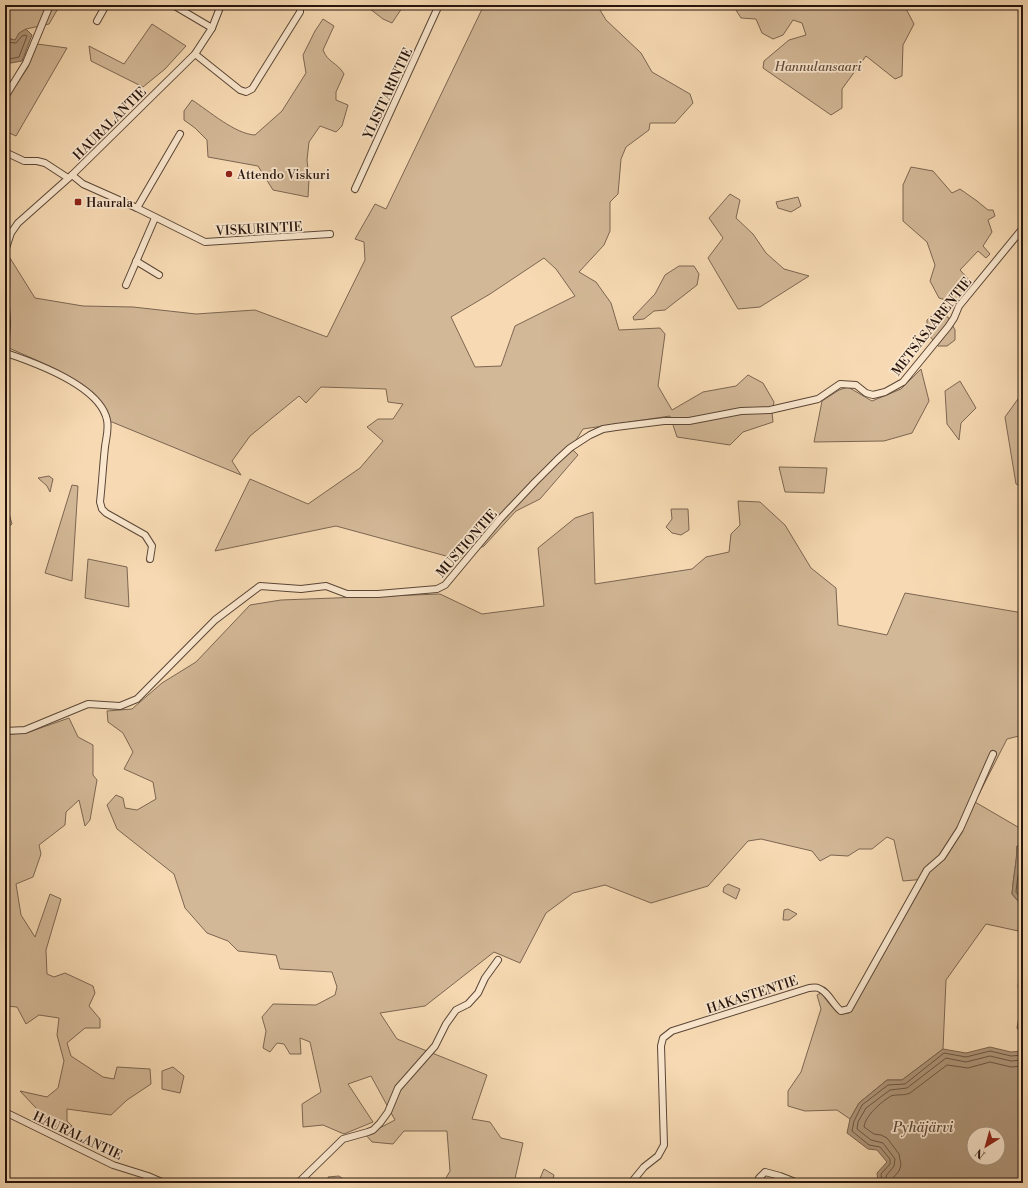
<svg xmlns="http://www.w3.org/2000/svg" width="1028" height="1188" font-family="'Libre Bodoni',serif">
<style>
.green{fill:#d3b897;stroke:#7c6652;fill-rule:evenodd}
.water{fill:#b0977b;stroke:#79634f;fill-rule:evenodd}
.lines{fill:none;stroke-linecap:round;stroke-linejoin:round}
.shore{stroke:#6b5644;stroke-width:1}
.stream{stroke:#79634f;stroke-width:2}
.street-casing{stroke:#5a4636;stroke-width:8}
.street{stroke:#fae7ce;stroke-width:6}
.poi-dot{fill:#8f2418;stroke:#fae7ce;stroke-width:1.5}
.labels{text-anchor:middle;stroke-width:3.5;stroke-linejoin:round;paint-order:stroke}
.park-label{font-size:13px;font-style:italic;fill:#634d3d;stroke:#fae7ce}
.street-label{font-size:13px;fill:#26140d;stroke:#fae7ce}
.poi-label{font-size:13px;fill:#26140d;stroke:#fae7ce;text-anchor:start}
.water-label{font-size:14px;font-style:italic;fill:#5d4839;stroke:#fae7ce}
</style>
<rect width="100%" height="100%" fill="#f7dab3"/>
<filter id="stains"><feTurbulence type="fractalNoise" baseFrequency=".005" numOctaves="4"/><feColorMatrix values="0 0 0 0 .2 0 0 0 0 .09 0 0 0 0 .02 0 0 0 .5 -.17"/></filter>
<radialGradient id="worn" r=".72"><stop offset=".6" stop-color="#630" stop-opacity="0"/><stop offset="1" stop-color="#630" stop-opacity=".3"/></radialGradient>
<g class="green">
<polygon points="5,5 60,5 49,24 26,29 15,40 6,38 5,36"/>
<polygon points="365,5 404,5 392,23 383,19"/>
<path d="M 484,5 L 597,5 L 606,20 L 641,53 L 652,72 L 690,94 L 693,103 L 675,123 L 650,123 L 649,130 L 626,147 L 621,159 L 618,194 L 610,202 L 610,231 L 604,245 L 579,272 L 596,282 L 611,303 L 619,330 L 660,328 L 665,334 L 658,386 L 672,410 L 703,392 L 736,386 L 748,375 L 763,383 L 774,402 L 772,412 L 773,422 L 743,432 L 730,445 L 677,437 L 670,416 L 583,429 L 571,448 L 578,455 L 540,499 L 516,511 L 484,546 L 457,559 L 336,526 L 215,551 L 250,479 L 308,504 L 360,468 L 383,441 L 367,427 L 378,419 L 393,419 L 403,404 L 388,402 L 386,389 L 321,387 L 306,403 L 299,396 L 250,436 L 232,461 L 241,475 L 112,422 L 109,422 C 105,385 39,362 9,348 L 10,258 L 35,298 L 83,306 L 133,307 L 196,314 L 255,310 L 327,337 L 365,260 L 364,242 L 355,239 L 375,204 L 386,209 ZM 544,258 L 556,269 L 575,296 L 515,326 L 501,366 L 475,367 L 451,317 L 490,294 Z"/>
<polygon points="735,5 904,5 914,24 903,45 902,76 895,79 866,56 842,89 842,108 831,115 763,68 764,61 789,40 806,35 802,23 793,20 783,35 773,39 762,33 756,19 741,18 734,7"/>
<path d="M 323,19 L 334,26 L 323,50 C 328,63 337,62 344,74 L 336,92 L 336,100 L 348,105 L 342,126 L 336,132 L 320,126 L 309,142 L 307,160 L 309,179 L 308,197 L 273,190 L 258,166 L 208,157 L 207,140 L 195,128 L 184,120 L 184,111 L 192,100 C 209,111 235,134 255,135 L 282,111 L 306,73 L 303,55 L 315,31 Z"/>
<polygon points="152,24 186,46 165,69 143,87 91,61 89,46 124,64"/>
<polygon points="37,44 67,48 16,136 5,131 5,102 28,67"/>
<polygon points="911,167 933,171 952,193 960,189 977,201 988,210 993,210 995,216 988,220 992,232 983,246 990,254 986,258 978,251 960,270 970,281 956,303 939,298 930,281 935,265 927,242 903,221 903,185"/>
<polygon points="730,194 740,200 736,218 753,234 766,253 784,269 809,276 760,307 738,309 708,258 723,238 709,218"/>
<polygon points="798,197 801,206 791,212 778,208 776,202"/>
<polygon points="679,266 694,266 699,274 697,285 665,310 654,311 644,319 634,320 633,317 655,294 665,275"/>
<polygon points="934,314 948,317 955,330 955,340 947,346 938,346 927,333 927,320"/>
<polygon points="921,369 929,401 912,433 884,441 814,442 822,401 839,390 848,387 872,401 901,389"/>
<polygon points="960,381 976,408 961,423 959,440 947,424 945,391"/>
<polygon points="1023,392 1023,487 1016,484 1005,417"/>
<polygon points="779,467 827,468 824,493 785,492"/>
<polygon points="49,476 53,479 50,492 47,486 38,478"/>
<polygon points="72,485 78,486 72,581 45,573"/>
<polygon points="5,499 12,524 5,529"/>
<path d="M 738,501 L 760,502 L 785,525 L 811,568 L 836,588 L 838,625 L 887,635 L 905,593 L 1023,613 L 1023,735 L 1007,739 L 975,802 L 1023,830 L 1023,843 L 1017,846 C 1017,862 1013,877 1012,894 L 1023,907 L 1023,932 L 986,924 L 946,980 L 943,1049 L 902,1080 L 887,1080 L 859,1103 L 850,1119 L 837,1110 L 805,1111 L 788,1106 L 788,1091 L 801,1072 L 821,1009 L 817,995 L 821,993 C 830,1004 834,1014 849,1013 L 926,879 L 903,881 L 894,840 L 887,837 L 872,849 L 859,849 L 848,856 L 831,855 L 820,861 L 812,851 L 761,839 L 748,841 L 708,886 L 651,903 L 605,885 L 573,893 L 546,913 L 520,963 L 494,952 L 425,1006 L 380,1013 L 397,1039 L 487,1075 L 472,1119 L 490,1122 L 501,1138 L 523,1143 L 514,1183 L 443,1183 L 450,1171 L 447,1131 L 404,1131 L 393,1144 L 372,1142 L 366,1135 L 395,1120 L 371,1076 L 348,1084 L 373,1122 L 344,1134 L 323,1125 L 303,1127 L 302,1104 L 321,1092 L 310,1042 L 300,1038 L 301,1054 L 290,1054 L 284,1044 L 277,1043 L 270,1052 L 263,1048 L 266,1031 L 262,1017 L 273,1004 L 316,1005 L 335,995 L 337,987 L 332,972 L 280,969 L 276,955 L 238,951 L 228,941 L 207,933 L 185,908 L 174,874 L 117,829 L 107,805 L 116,795 L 123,798 L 125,808 L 137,810 L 156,799 L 153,782 L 124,769 L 133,752 L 123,733 L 108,722 L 107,711 L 132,709 L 162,683 L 196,662 L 250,605 L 281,600 L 440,594 L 482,614 L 544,606 L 538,548 L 575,518 L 593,512 L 595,584 L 692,569 L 706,557 L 729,552 L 731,534 L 740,525 Z"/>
<polygon points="671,509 688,509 689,530 681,535 672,533 666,527 672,519"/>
<polygon points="88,559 127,567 129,607 85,598"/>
<polygon points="69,718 78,737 93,745 93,775 97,780 90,820 85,826 79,800 66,812 65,825 39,845 41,854 33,877 16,884 21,915 35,937 50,894 61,899 46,950 47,974 54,977 65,973 93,986 95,993 89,1006 100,1019 100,1028 85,1028 67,1043 71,1056 103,1077 114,1079 117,1067 150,1069 151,1084 127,1100 111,1115 67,1109 67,1121 73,1127 53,1126 20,1091 47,1097 58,1088 64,1061 57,1035 59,1018 39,1015 26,1024 17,1007 5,1006 5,735 29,732"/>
<polygon points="728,884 740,889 736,899 723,892 724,887"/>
<polygon points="788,909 797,914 789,920 783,920 784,910"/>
<polygon points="173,1067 184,1076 180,1093 162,1089 162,1071"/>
<polygon points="544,1169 554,1175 552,1183 538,1183"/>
<polygon points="339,1176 349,1183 329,1183 328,1177"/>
</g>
<g class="water">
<polygon points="26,29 32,35 22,61 5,64 5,46 6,44 5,36 6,38 15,40 19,33"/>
<path d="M 1023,843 L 1023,907 L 1012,894 C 1013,877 1017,862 1017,846 Z"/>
<polygon points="1023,977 1023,1038 1017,1028 1021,1006 1018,985"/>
<path d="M 990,1047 L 1011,1052 L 1023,1051 L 1023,1183 L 878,1183 L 877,1173 L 887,1162 L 877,1150 L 868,1149 L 847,1133 L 850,1119 L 859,1103 L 887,1080 L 902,1080 L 943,1049 L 966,1053 ZM 974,1134 L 998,1134 L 998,1158 L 974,1158 Z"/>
</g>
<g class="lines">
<g class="shore">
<polyline points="5,42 16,43 22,36 25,35 27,36 19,57 5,60"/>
<path d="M 1023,847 L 1021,849 C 1021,864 1017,877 1016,892 L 1023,901"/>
<polyline points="882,1183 881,1174 890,1164 890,1159 880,1147 869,1145 852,1131 854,1121 862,1105 888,1085 905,1084 944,1053 966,1057 990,1051 1011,1056 1023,1055"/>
<polyline points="887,1183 886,1176 894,1166 895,1159 883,1143 871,1140 857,1129 858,1122 866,1108 890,1090 907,1088 946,1058 966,1062 990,1056 1011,1061 1023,1060"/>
<path d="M 893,1183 L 893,1178 L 899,1171 L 901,1165 L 899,1154 L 887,1138 L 881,1135 L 874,1134 L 864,1127 C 865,1116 881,1102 891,1096 C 896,1094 904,1096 910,1093 L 947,1065 L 968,1068 L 990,1062 L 1011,1067 L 1023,1066"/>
</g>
<g class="stream">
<polyline points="5,14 8,5"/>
<polyline points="1019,20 1023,21"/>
</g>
<defs>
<g id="street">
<polyline points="173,5 212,28"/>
<polyline points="97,21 106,5"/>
<polyline points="195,54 240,90 246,92 252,89 300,12 300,5"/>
<polyline points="5,97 26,63 50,5"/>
<polyline points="5,152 24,161 37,161 45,163 68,178"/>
<polyline points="72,175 83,184 137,208 205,242 330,234"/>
<polyline points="355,189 439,5"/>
<polyline points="137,208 180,134"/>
<polyline points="5,251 11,233 18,223 72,175 195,54 212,28 221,5"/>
<polyline points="136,261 159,275"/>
<polyline points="126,285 155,218"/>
<polyline points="5,290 7,323 5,362"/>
<path d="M 6,353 C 36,363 100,386 107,420 C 109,430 106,438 105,447 C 103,465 102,484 100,502 L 102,509 L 106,513 L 145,535 L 152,546 L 150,559"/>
<polyline points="5,731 25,730 88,704 120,706 137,699 215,620 260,586 301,589 326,586 347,594 378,594 437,589 445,585 500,519 535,482 557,460 570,448 590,435 603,429 616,427 664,421 689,421 741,411 770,410 818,399 840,384 856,385 866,393 873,395 885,392 903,382 948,327 954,318 959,306 1023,228"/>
<polyline points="5,1112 113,1165 148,1176 164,1183"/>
<polyline points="298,1183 343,1139 368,1132 373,1130 380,1123 388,1112 398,1088 435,1046 446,1024 456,1010 468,1004 478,993 485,978 498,960"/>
<path d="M 631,1183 L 644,1167 L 658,1156 L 664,1145 L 661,1046 L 663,1038 L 672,1031 L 809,988 C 811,988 816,987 818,988 C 828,991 833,1005 841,1011 L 849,1009 L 927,870 L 942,857 L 960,829 L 993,754"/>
<polyline points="757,1183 759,1178 765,1172 780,1176 798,1183"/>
</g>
</defs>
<use href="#street" class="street-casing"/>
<use href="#street" class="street"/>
</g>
<g class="poi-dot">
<circle cx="229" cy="174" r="4"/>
<rect x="74" y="198" width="8" height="8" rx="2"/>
</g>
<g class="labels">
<g class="park-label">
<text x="818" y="71">Hannulansaari</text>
</g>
<g class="street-label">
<text transform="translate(387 93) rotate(-65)" y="5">YLISITARINTIE</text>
<text transform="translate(109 123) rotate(-45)" y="5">HAURALANTIE</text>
<text transform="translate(259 228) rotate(-3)" y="5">VISKURINTIE</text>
<text transform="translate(931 326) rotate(-52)" y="5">METSÄSAARENTIE</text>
<text transform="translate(466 543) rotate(-49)" y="5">MUSTIONTIE</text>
<text transform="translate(752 994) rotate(-18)" y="5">HAKASTENTIE</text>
<text transform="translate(78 1135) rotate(25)" y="5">HAURALANTIE</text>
</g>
<g class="poi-label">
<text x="237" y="179">Attendo Viskuri</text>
<text x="86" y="207">Haurala</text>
</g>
<g class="water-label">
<text x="923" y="1132">Pyhäjärvi</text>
</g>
</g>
<rect width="1028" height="1188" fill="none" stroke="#f7dab3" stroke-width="20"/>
<rect x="6" y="6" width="1016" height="1176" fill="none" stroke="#26140d" stroke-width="2"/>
<rect x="10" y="10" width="1008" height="1168" fill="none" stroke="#26140d"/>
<g transform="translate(986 1146) rotate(217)"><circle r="19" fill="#fae7ce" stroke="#a59381"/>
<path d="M0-3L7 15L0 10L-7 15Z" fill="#8f2418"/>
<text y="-6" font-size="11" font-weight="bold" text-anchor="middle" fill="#26140d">N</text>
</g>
<rect width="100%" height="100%" filter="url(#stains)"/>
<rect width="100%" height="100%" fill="url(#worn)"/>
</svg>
